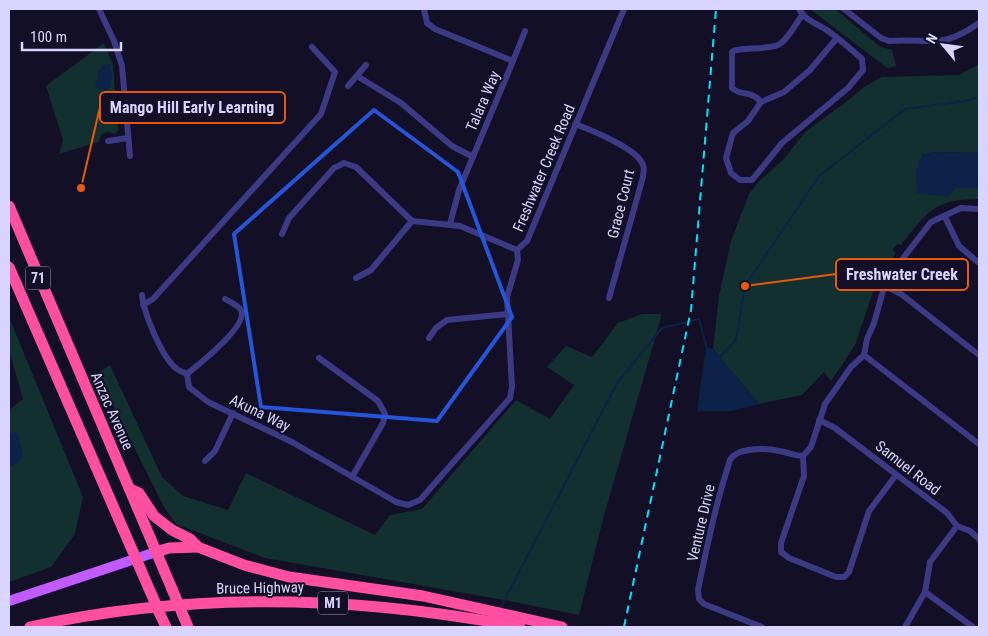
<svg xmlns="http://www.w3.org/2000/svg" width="988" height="636" font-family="'Roboto Condensed',sans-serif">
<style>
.green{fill:#12302f}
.water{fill:#0c2248}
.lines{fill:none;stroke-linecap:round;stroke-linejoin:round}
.stream{stroke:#0c2248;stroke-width:2}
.street{stroke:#3d3a85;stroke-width:6}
.primary{stroke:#c25bff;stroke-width:10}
.highway{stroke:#ff4fa3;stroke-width:11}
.rail{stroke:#00e5ff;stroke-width:2;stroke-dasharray:8 6;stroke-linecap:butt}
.highway-bridge{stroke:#ff4fa3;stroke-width:11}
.marked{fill:none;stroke:#2655da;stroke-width:4;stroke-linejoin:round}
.labels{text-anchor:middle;stroke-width:4;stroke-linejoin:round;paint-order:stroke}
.shield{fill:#130f26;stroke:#9e99be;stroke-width:1}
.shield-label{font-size:14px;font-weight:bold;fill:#d9d4ff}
.street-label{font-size:15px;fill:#d9d4ff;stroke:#130f26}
.leader{fill:none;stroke:#e8590c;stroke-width:2}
.callout-dot{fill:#e8590c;stroke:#130f26;stroke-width:2}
.callout{fill:#130f26;stroke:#e8590c;stroke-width:2}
.callout-label{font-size:16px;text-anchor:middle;font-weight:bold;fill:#d9d4ff}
</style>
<rect width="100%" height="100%" fill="#130f26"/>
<g class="green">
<polygon points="810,9 835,9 879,46 892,50 896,66 887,68"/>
<polygon points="104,43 113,65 118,130 115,134 107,132 102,134 98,142 59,154 63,140 46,86"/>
<path d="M 979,64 L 979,153 L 935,152 L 922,155 L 956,188 L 979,188 L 979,199 C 934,199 927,212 901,245 L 897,244 L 893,249 L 895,254 L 876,283 L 855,345 L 831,381 L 824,372 L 802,395 L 759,404 L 713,349 L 719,296 L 731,241 L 749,194 L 759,181 L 783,160 L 805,132 L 850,99 L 864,87 L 882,77 L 959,75 Z"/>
<polygon points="642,314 662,314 603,519 579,615 504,600 265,558 176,524 164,507 97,373 110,365 162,477 183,496 228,510 246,473 375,535 390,515 422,509 516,400 550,419 574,385 547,367 566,346 592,357 618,323"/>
<polygon points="9,317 83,497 75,534 51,567 9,582 9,410 23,399 9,350"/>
</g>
<g class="water">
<polygon points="111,64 112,75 110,88 103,91 95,86 99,70 104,65"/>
<polygon points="935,152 979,153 979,188 956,188 948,197 917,193 916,171 922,155"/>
<polygon points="706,348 713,349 759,404 732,411 697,411"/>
<polygon points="15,432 18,433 23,455 19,462 9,467 9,434"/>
</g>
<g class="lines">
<g class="stream">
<polyline points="720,357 736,340 745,286 819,176 905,109 965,101 979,97"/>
<polyline points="500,609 617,383 662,328 699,319 707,349"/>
</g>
<g class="street">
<polyline points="99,9 114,41 122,66 130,156"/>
<polyline points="424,9 427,23 435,29 513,61 459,190 450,224"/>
<path d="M 799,9 C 804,20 818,24 828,31 C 839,39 851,49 862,59 L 863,70 L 848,88 L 782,143 L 752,180 L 740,180 L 731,173 L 726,158 L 733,133 L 748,121 L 761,102 L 784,92 L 810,70 L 837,38"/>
<path d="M 844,9 L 881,38 L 889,41 C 931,38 941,50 979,23"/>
<polyline points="513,61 525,31"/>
<polyline points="357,76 401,103 452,146 473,157"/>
<polyline points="348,86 366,65"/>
<path d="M 761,102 C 750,89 741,97 732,88 L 732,52 C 737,47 766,50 778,45 C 787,41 796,23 803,14"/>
<path d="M 575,124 C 591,130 638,149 643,165 C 645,169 643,173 643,177 L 609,298"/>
<polyline points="108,141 128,138"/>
<polyline points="945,217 959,246 979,263"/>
<polyline points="282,234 289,218 334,168 344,163 356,167 412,221 460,226 517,250"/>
<polyline points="356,278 371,270 412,221"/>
<polyline points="885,286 901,294 979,355"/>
<path d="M 142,295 C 144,314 162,358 177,369 C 180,372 184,372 187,374"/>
<polyline points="143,305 153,299 321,114 335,72 312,47"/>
<polyline points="429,338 436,328 447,320 508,314"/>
<polyline points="864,355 979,444"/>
<polyline points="319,358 378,401 385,414 383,423 352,477"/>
<polyline points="187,374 189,387 208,402 292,442 396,502 408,505 420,500 510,398 512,387 507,297 518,260 517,250 527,241 624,9"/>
<path d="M 187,374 C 198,365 249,325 241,310 C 238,305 230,302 225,299"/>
<polyline points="819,420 835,428 947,513 957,526 970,531 979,539"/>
<polyline points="803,456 811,447 825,404 851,367 864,355 867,339 874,323 883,291 894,270 931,222 961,208 979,209"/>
<polyline points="803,456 804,476 781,543 781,552 789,558 836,577 844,577 849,572 869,511 896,475"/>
<polyline points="205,461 215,451 233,413"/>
<polyline points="925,592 973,627"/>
<path d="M 762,627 L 704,604 L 699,599 L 698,590 C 707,546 716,503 730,460 C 737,447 766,448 779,451 C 787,452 795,456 803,456"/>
<polyline points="905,627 925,592 930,562 957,526"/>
</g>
<polyline class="primary" points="9,601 156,552"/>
<g class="highway">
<polyline points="9,206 172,589"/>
<polyline points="9,267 157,607"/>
<polyline points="130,489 139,493 154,516 172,530 190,539 198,547 244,565 289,577 423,596 562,627"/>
<polyline points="156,552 169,548 198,547"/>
<polyline points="159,612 166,627"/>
<path d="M 30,627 C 191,591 358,596 520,627"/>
</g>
<polyline class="rail" points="624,627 691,310 716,9"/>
<g class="highway-bridge">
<polyline points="172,589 188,627"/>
<polyline points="157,607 159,612"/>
</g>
</g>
<path class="marked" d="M 374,110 L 458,172 L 512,317 L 437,421 L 261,407 L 234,234 Z"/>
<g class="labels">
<g class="shield">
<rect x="25.5" y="266.5" width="25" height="23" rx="4"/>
<rect x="318" y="591.5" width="30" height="23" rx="4"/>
</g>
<g class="shield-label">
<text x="38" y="283">71</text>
<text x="333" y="608">M1</text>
</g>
<g class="street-label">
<text transform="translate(483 101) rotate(-67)" y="5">Talara Way</text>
<text transform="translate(544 168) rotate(-67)" y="5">Freshwater Creek Road</text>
<text transform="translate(621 204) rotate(-76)" y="5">Grace Court</text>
<text transform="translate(112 411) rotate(66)" y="5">Anzac Avenue</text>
<text transform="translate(260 413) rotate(26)" y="5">Akuna Way</text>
<text transform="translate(908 468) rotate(38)" y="5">Samuel Road</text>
<text transform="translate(701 523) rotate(-77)" y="5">Venture Drive</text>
<text transform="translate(260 588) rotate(-1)" y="5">Bruce Highway</text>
</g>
</g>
<path class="leader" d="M81 188L100 107M745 286L836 274"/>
<g class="callout-dot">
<circle cx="81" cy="188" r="5"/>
<circle cx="745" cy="286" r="5"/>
</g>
<g class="callout">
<rect x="100" y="92" width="185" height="31" rx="5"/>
<rect x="836" y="259" width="132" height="31" rx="5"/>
</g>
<g class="callout-label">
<text x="192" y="113">Mango Hill Early Learning</text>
<text x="902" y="280">Freshwater Creek</text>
</g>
<rect width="988" height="636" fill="none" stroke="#d9d4ff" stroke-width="20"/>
<g transform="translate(943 45) rotate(299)" stroke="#130f26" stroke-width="4" paint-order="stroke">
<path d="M0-4L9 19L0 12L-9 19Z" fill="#d9d4ff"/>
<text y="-8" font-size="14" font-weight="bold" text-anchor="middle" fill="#d9d4ff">N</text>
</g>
<path d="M22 42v8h99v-8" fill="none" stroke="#d9d4ff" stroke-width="2.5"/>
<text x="30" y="42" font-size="15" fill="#d9d4ff" stroke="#130f26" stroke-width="4" paint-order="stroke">100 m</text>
</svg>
